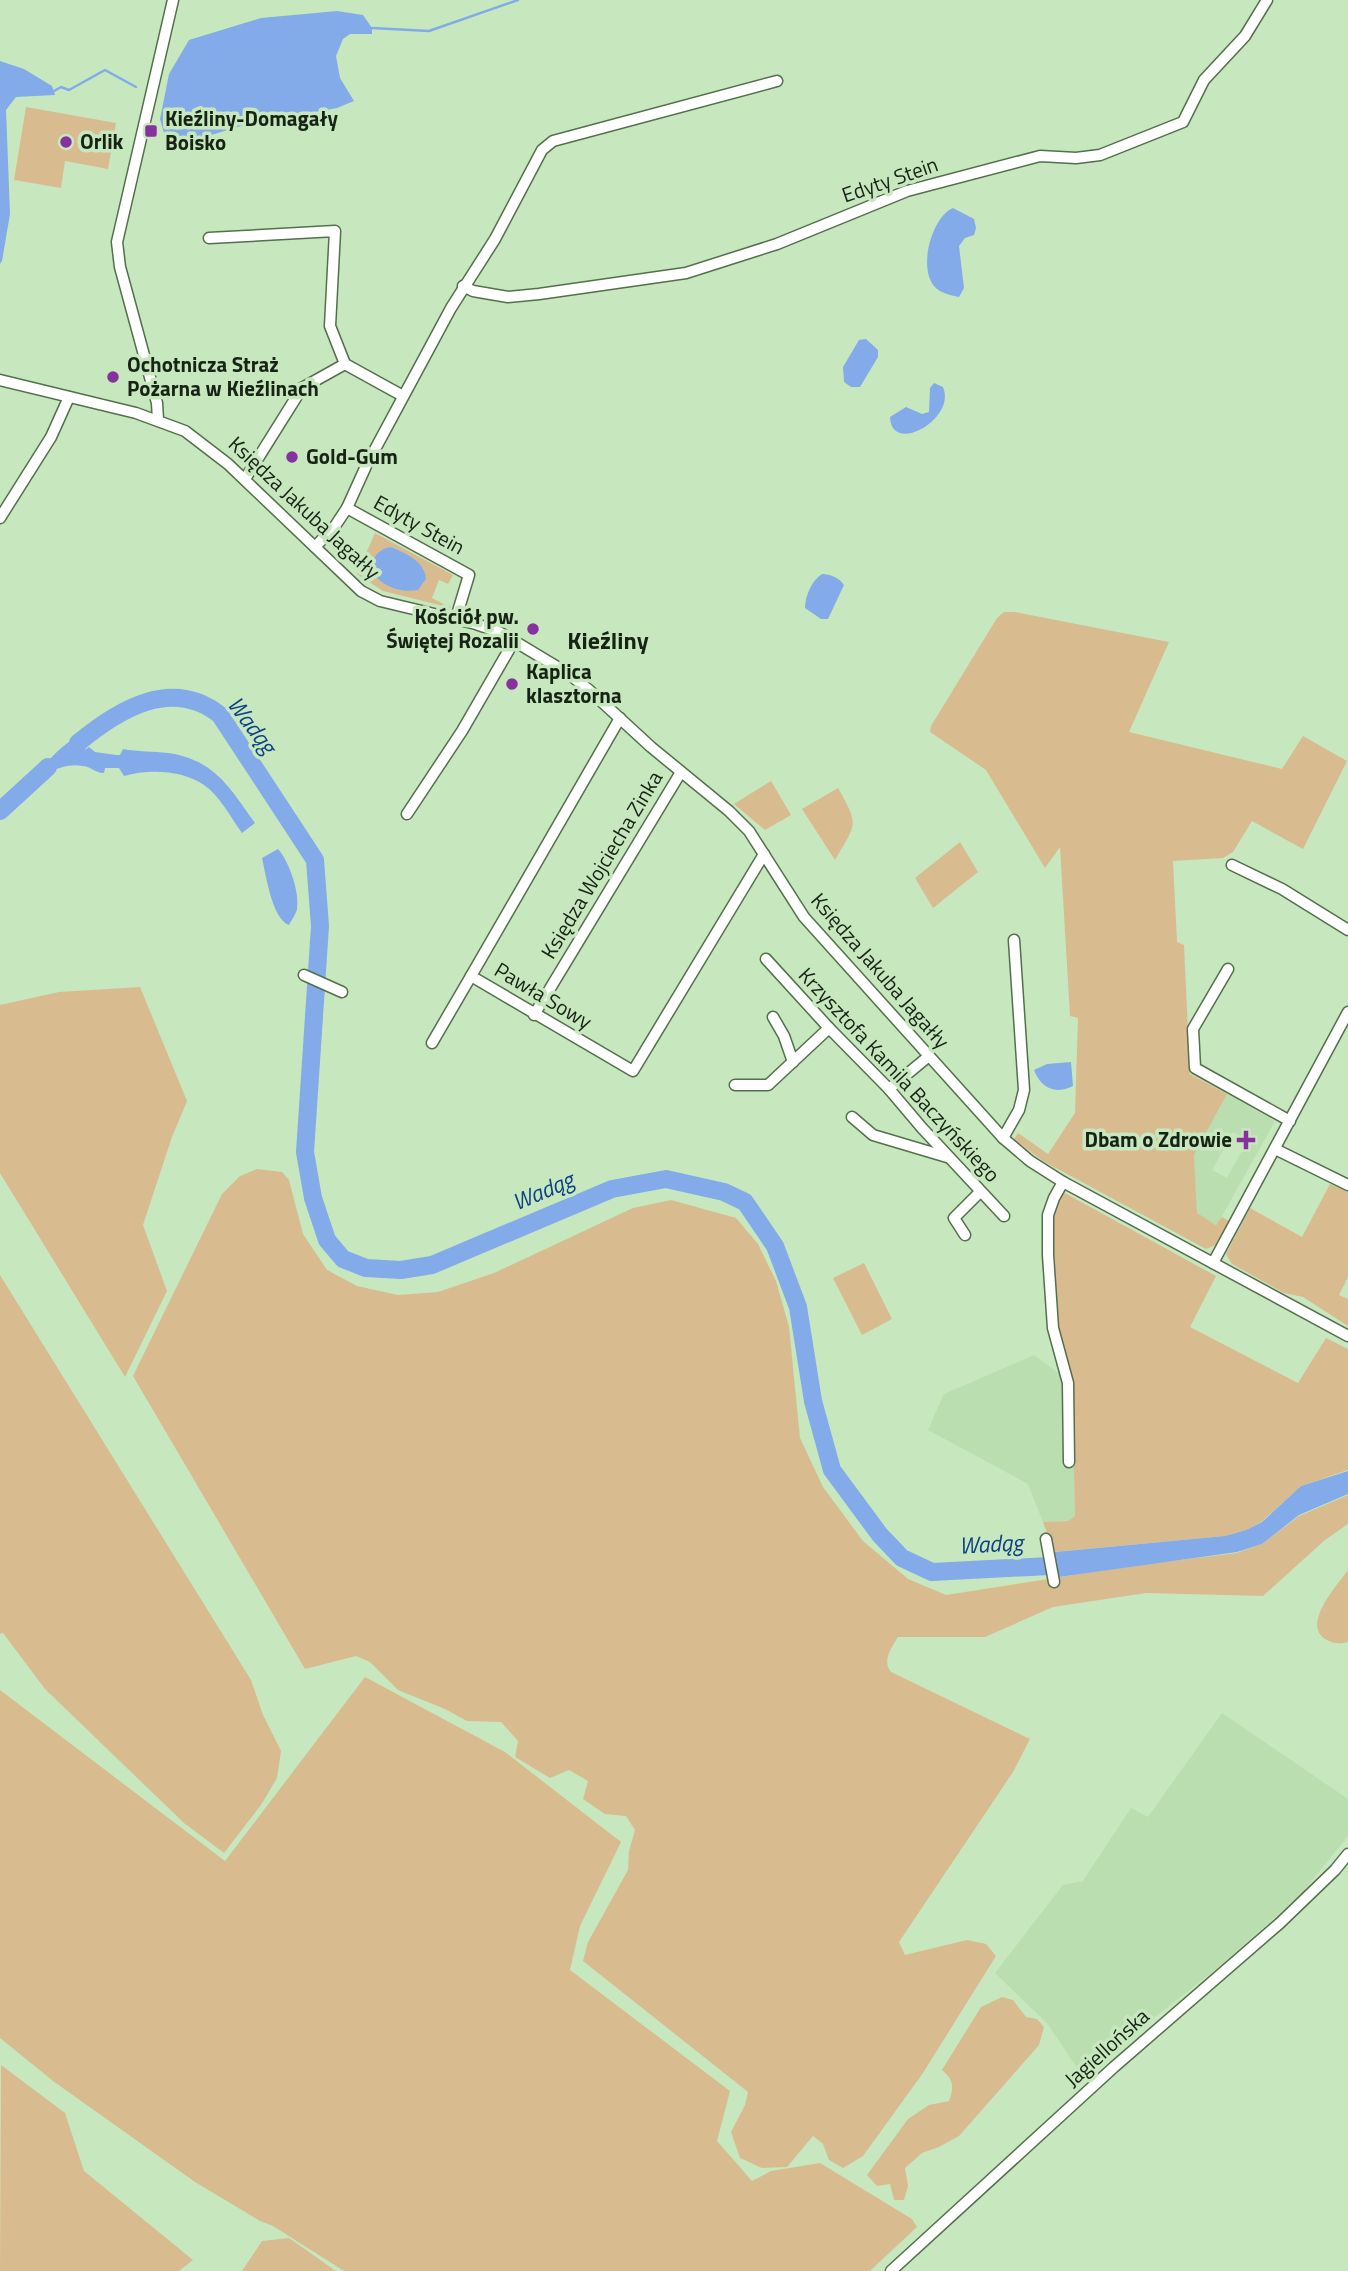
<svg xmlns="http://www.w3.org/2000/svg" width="1348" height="2271" font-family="'Titillium Web',sans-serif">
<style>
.built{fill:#badeaf;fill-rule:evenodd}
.green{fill:#d8bc90}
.water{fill:#83abe9}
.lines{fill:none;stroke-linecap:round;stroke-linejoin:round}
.stream{stroke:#83abe9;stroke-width:2.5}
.river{stroke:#83abe9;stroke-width:18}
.minor-casing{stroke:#53704b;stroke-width:13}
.minor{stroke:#fff;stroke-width:10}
.poi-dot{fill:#87319e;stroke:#c7e7be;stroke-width:2.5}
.labels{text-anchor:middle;stroke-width:7;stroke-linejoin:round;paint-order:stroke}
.poi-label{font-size:21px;font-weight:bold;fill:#172314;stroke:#c7e7be;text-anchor:start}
.street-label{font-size:21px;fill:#172314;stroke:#c7e7be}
.water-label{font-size:23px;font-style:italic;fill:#0e4087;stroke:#c7e7be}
.quarter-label{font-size:24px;font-weight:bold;fill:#172314;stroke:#c7e7be}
</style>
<rect width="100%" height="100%" fill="#c7e7be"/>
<g class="built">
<path d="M 1227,1094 L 1275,1121 L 1217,1225 L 1197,1214 L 1194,1155 ZM 1233,1132 L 1248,1140 L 1227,1178 L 1212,1170 Z"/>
<polygon points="1034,1355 1072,1383 1075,1516 1068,1521 1043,1522 1028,1484 928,1430 944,1394"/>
<polygon points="1222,1713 1348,1799 1348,1836 1302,1893 1221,1965 1082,2075 1047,2023 995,1973 1063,1885 1083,1881 1131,1808 1148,1817"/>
</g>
<g class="green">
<polygon points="26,107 116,123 108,169 65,161 61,188 14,180"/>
<polygon points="375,533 453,575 448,584 439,580 432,598 451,608 383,591 357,574"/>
<polygon points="1004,612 1015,612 1169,642 1129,732 1282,769 1303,736 1347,761 1303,849 1252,821 1233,852 1223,858 1173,861 1177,942 1184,945 1190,1074 1227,1094 1194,1155 1197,1213 1216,1225 1222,1217 1229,1221 1216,1245 1206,1249 1043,1161 1014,1139 1018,1133 1048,1154 1075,1113 1078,1018 1070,1016 1060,847 1045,868 986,770 930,732 931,726 997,618"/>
<polygon points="771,781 791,815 765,830 734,804"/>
<path d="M 838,788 C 860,827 856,823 835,860 L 802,809 Z"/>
<polygon points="960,842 978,872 933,908 915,878"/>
<polygon points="140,987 187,1101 172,1137 143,1225 167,1291 125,1377 0,1173 0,1005 59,992"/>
<path d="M 257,1169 L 282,1172 L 289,1180 L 303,1234 L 327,1270 L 357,1286 L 398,1295 L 438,1292 L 494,1273 L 633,1208 L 671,1200 L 736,1218 L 758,1244 L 776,1281 L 789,1327 L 800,1438 L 823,1487 L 863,1541 L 908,1579 L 946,1595 L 1132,1566 L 1236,1553 L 1262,1544 L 1299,1516 L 1348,1495 L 1348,1524 L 1325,1540 L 1263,1596 L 1146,1593 L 1053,1607 L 985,1637 L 898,1637 C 891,1648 882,1661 891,1672 L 1030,1739 L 1013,1772 L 899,1942 L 905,1955 L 967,1940 L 986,1944 L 996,1956 L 923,2073 L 863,2156 L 843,2168 L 829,2160 L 823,2144 L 813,2136 L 787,2167 L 762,2168 L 740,2158 L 731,2132 L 745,2105 L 748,2092 L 583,1961 L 588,1942 L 628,1870 L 629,1851 L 635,1830 L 626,1816 L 605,1814 L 583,1799 L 588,1781 L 569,1770 L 550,1778 L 515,1757 L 518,1741 L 501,1722 L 467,1721 L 445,1709 L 398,1690 L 370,1662 L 356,1656 L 305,1669 L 133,1376 L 222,1194 L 240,1176 Z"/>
<polygon points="1330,1184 1348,1192 1348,1277 1339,1295 1348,1299 1348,1326 1303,1297 1284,1293 1232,1264 1226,1254 1250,1208 1302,1237"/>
<polygon points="1063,1192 1216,1276 1190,1327 1298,1383 1326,1338 1348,1349 1348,1470 1301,1486 1261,1522 1246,1530 1225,1536 1054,1552 1043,1522 1068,1521 1075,1516 1072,1383 1057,1327 1052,1246 1052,1216"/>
<polygon points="864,1263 892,1319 862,1335 833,1278"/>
<polygon points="0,1275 251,1680 263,1715 281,1751 277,1778 261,1805 224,1853 184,1823 45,1689 3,1633 0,1634"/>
<path d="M 1348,1570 L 1348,1642 C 1340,1644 1334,1644 1327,1640 C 1300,1625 1337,1586 1348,1570 Z"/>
<polygon points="365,1677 505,1752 621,1842 580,1926 570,1970 730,2091 717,2141 752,2181 771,2171 820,2163 912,2219 917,2227 870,2271 344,2271 273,2226 260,2221 195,2182 53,2081 0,2038 0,1690 225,1861"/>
<path d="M 1002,1997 L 1013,2000 L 1026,2017 L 1037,2019 L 1044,2027 L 1039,2045 L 959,2136 L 939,2147 L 922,2153 L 905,2168 L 908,2186 L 904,2200 L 894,2200 L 890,2184 L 877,2186 L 867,2175 L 908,2119 L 929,2105 L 949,2101 C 954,2087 954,2080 942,2070 L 981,2007 Z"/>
<polygon points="1,2065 65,2113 84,2171 193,2260 179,2271 0,2271"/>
<polygon points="289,2238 336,2271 242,2271 262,2241"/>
</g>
<g class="water">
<polygon points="337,11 363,15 372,28 372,34 350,34 343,39 336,56 340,78 354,101 337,108 244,125 195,140 166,140 160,119 169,74 189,40 261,18"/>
<polygon points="0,61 24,69 52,86 55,95 16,97 6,110 10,214 2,261 0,264"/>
<path d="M 953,208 L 974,219 L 976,228 L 974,235 L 965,238 L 959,246 L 964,288 L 959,297 C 950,295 940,293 934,286 C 918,267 932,217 953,208 Z"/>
<polygon points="866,339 878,350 878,357 860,387 851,387 844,382 843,367 859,340"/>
<path d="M 934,383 L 943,387 C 957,419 891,456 890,417 L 906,407 L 922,414 L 929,412 L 930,388 Z"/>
<path d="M 391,547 C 405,553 425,561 426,579 L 418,590 C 400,593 384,587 372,573 C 371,559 377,549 391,547 Z"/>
<path d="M 822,574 C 831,574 839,578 844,585 L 828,619 L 821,619 L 805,608 C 805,596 812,580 822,574 Z"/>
<path d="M 95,729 L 85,750 L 89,747 L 95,752 L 116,755 L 120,755 L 123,749 C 138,752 153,751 168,753 C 215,760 229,787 255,823 L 242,833 C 231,818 220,796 204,785 C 182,770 149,769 124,776 L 119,768 L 105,768 L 104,773 C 95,773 92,767 83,766 C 64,762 48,773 32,781 C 50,757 67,738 95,729 Z"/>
<path d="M 278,849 C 289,861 300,893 297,909 C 296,914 291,921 289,925 C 272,919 266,875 262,858 Z"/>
<path d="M 1071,1062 L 1073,1086 C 1055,1095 1041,1088 1034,1070 L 1047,1064 Z"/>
<polygon points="1348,1471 1348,1494 1299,1515 1262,1544 1237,1552 1059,1577 1057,1574 1054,1554 1055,1552 1225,1536 1246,1530 1262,1522 1301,1486"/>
</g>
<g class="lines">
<g class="stream">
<polyline points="372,28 429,31 518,0"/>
<polyline points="54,91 61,87 69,90 105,70 136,87"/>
</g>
<g class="river">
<path d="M 78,743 C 119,709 172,677 220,715 L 315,860 L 320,926 L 305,1152 L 313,1198 L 327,1240 L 343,1259 L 366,1268 L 401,1270 L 432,1265 L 612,1189 L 666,1179 L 724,1192 L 745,1202 L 775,1246 L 798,1307 L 813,1401 L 832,1470 L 880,1535 L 902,1558 L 932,1572 L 1068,1565"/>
<polyline points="0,811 48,767"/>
</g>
<defs>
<g id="minor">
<polyline points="209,238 335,231 330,326 345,364 302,388 245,479"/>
<polyline points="463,286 473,291 508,297 539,294 686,273 777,244 907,191 1040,156 1076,158 1100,155 1183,122 1204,80 1245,36 1267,0"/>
<polyline points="345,364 403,396"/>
<polyline points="0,380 136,413 185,431 228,464 361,591 380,601 476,624 499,632 569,674 589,690 651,747 729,811 749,831 804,917 1003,1138 1030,1161 1063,1182 1348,1336"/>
<polyline points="158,420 157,403 120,267 117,242 173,0"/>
<polyline points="347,508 469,575 456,618"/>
<polyline points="0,518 51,437 69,397"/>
<polyline points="315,547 335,526 347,508 366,466 451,308 495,239 542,150 553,141 777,81"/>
<polyline points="620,718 471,976 633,1071 764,854"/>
<polyline points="407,814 462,731 514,641"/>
<polyline points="1232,865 1282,889 1348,930"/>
<polyline points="766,959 829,1028 889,1089 922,1128 1004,1216"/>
<polyline points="1228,969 1193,1029 1195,1068 1290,1121"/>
<polyline points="304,975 342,992"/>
<polyline points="534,1015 681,772"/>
<polyline points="773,1017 784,1036 793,1062"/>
<polyline points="432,1043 471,976"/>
<polyline points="735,1085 768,1085 829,1028"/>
<polyline points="889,1089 929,1056"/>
<polyline points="852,1117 873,1135 947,1157"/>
<polyline points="1003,1138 1019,1110 1024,1090 1014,940"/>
<polyline points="1275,1149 1348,1185"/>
<polyline points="1063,1182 1054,1198 1048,1215 1048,1255 1053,1328 1068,1383 1069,1462"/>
<polyline points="965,1235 954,1218 980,1192"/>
<polyline points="1213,1263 1348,1012"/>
<polyline points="1046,1539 1054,1582"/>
<polyline points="891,2271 1114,2067 1280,1923 1335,1870 1348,1854"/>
</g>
</defs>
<use href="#minor" class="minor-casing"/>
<use href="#minor" class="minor"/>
</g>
<g class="poi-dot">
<rect x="144" y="124" width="14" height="14" rx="3.5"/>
<circle cx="66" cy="142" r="7"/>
<circle cx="113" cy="377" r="7"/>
<circle cx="292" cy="457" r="7"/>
<circle cx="533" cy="629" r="7"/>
<circle cx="512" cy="684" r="7"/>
<path d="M1242.5 1129.5h7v7h7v7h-7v7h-7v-7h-7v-7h7z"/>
</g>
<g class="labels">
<g class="poi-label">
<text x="165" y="126">Kieźliny-Domagały<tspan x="165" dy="24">Boisko</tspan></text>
<text x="80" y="149">Orlik</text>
<text x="127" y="372">Ochotnicza Straż<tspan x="127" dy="24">Pożarna w Kieźlinach</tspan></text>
<text x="306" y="464">Gold-Gum</text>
<text x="519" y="624" text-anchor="end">Kościół pw.<tspan x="519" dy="24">Świętej Rozalii</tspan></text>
<text x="526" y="679">Kaplica<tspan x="526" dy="24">klasztorna</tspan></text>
<text x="1232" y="1147" text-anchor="end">Dbam o Zdrowie</text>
</g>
<g class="street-label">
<text transform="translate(890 180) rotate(-19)" y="7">Edyty Stein</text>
<text transform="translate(304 508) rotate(43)" y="7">Księdza Jakuba Jagałły</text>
<text transform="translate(419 525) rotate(29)" y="7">Edyty Stein</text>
<text transform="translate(602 865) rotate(-59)" y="7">Księdza Wojciecha Zinka</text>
<text transform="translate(880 971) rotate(49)" y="7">Księdza Jakuba Jagałły</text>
<text transform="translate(543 996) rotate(31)" y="7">Pawła Sowy</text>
<text transform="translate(899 1075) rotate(47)" y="7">Krzysztofa Kamila Baczyńskiego</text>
<text transform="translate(1107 2048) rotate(-42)" y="7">Jagiellońska</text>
</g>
<g class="water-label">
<text transform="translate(252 725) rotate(53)" y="8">Wadąg</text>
<text transform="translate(543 1191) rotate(-23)" y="8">Wadąg</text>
<text transform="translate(991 1544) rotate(-3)" y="8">Wadąg</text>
</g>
<g class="quarter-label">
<text x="608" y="649">Kieźliny</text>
</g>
</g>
</svg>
